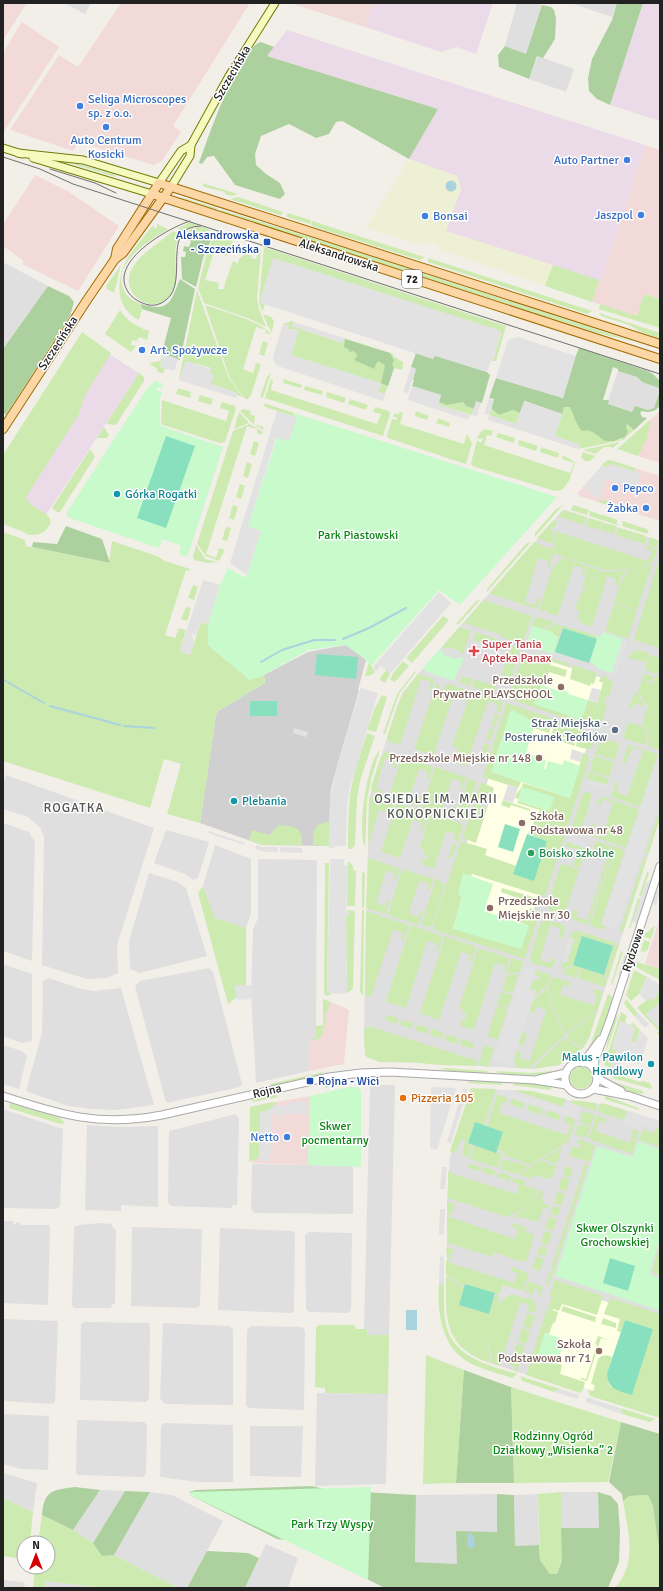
<svg xmlns="http://www.w3.org/2000/svg" width="663" height="1591" font-family="Signika,sans-serif">
<style>
.residential{fill:#e0dfdf}
.commercial{fill:#f2dad9}
.industrial{fill:#ebdbe8}
.education{fill:#ffffe5}
.religious{fill:#d0d0d0}
.farmland{fill:#eef0d5}
.grass{fill:#cdebb0}
.forest{fill:#add19e}
.park{fill:#c8facc}
.pitch{fill:#88e0be}
.parking{fill:#e2e2e2}
.water{fill:#aad3df}
.lines{fill:none;stroke-linecap:round;stroke-linejoin:round}
.stream{stroke:#aad3df;stroke-width:2}
.tertiary-casing{stroke:#a9a9a9;stroke-width:9}
.secondary-casing{stroke:#707d05;stroke-width:9}
.primary-casing{stroke:#a06b00;stroke-width:10}
.tertiary{stroke:#fff;stroke-width:7}
.secondary{stroke:#f7fabf;stroke-width:7}
.primary{stroke:#fcd6a4;stroke-width:8}
.tram{stroke:#707070;stroke-width:1}
.shop-dot{fill:#3f7fe0;stroke:#fff;stroke-width:1.5}
.transit-dot{fill:#1a4fb4;stroke:#fff;stroke-width:1.5}
.culture-dot{fill:#0f9aa8;stroke:#fff;stroke-width:1.5}
.health-dot{fill:#e0444e;stroke:#fff;stroke-width:1.5}
.education-dot{fill:#8d6e63;stroke:#fff;stroke-width:1.5}
.service-dot{fill:#5c6f8a;stroke:#fff;stroke-width:1.5}
.leisure-dot{fill:#2e9e5b;stroke:#fff;stroke-width:1.5}
.food-dot{fill:#e8710a;stroke:#fff;stroke-width:1.5}
.labels{text-anchor:middle;stroke-width:3;stroke-linejoin:round;paint-order:stroke}
.shield{fill:#fff;stroke:#646464;stroke-width:1}
.shield-label{font-size:11px;font-weight:bold;fill:#222}
.street-label{font-size:12px;fill:#222;stroke:#fff}
.shop-label{font-size:12px;fill:#366cbe;stroke:#fff;text-anchor:start}
.transit-label{font-size:12px;fill:#164399;stroke:#fff;text-anchor:end}
.culture-label{font-size:12px;fill:#0d838f;stroke:#fff;text-anchor:start}
.park-label{font-size:12px;fill:#0c8416;stroke:#fff}
.health-label{font-size:12px;fill:#be3a42;stroke:#fff;text-anchor:start}
.education-label{font-size:12px;fill:#785e54;stroke:#fff;text-anchor:end}
.service-label{font-size:12px;fill:#4e5e75;stroke:#fff;text-anchor:end}
.leisure-label{font-size:12px;fill:#27864d;stroke:#fff;text-anchor:start}
.food-label{font-size:12px;fill:#c56008;stroke:#fff;text-anchor:start}
.neighbourhood-label{font-size:13px;letter-spacing:1px;fill:#555;stroke:#fff}
</style>
<rect width="100%" height="100%" fill="#f2efe9"/>
<g class="residential">
<polygon points="64,3 91,3 85,14"/>
<polygon points="517,3 536,3 542,5 526,54 505,46"/>
<polygon points="570,3 617,3 612,17"/>
<polygon points="538,56 574,69 566,92 529,79"/>
<polygon points="3,262 48,286 3,349"/>
<polygon points="618,371 637,377 642,382 660,388 654,408 648,410 635,406 633,412 607,404"/>
<polygon points="565,510 660,541 660,818 589,1038 583,1048 559,1065 533,1069 427,1063 380,1062 367,1057 365,1055 364,1030 369,799 381,757 397,706 403,692 418,674 554,520 562,511"/>
<polygon points="6,775 154,828 117,945 118,973 107,978 87,979 42,965 44,837 40,827 28,817 3,809 3,785"/>
<polygon points="3,823 29,832 35,842 32,961 3,951"/>
<polygon points="166,830 209,842 198,878 193,880 185,874 154,863"/>
<polygon points="215,845 251,859 251,913 246,928 214,918 203,886"/>
<polygon points="258,859 317,860 316,1036 310,1041 309,1071 256,1083 251,994 253,930 258,918"/>
<polygon points="149,873 178,882 186,888 207,956 140,973 130,969 129,941"/>
<polygon points="3,964 32,974 32,1041 22,1043 3,1036"/>
<polygon points="209,968 213,972 242,1084 240,1087 166,1103 135,986 140,981"/>
<polygon points="49,978 81,989 95,991 121,988 154,1105 117,1110 92,1109 68,1106 26,1091 42,1033 43,981"/>
<polygon points="3,1045 22,1051 27,1056 19,1089 3,1084"/>
<polygon points="370,1085 395,1085 389,1335 367,1335 364,1330"/>
<polygon points="471,1089 528,1091 572,1101 610,1105 660,1121 660,1319 560,1287 531,1376 490,1363 447,1317 447,1198 450,1157"/>
<polygon points="3,1109 63,1129 60,1206 56,1209 3,1208"/>
<polygon points="236,1114 239,1119 237,1205 232,1205 232,1208 171,1206 168,1203 169,1131"/>
<polygon points="87,1125 120,1127 158,1126 158,1207 121,1205 121,1211 85,1210"/>
<polygon points="252,1164 353,1166 353,1214 253,1213 253,1210 251,1210"/>
<polygon points="3,1221 13,1221 13,1225 16,1224 16,1222 21,1223 21,1225 50,1225 48,1305 3,1303"/>
<polygon points="100,1223 112,1224 112,1227 116,1230 115,1303 111,1306 111,1308 74,1308 72,1305 74,1227 79,1225"/>
<polygon points="132,1227 202,1229 200,1305 197,1308 131,1306"/>
<polygon points="220,1228 293,1231 295,1234 294,1311 291,1313 218,1310"/>
<polygon points="309,1232 352,1233 351,1310 348,1313 309,1312 306,1309 305,1235"/>
<polygon points="3,1319 58,1321 55,1402 53,1404 3,1401"/>
<polygon points="84,1322 149,1323 150,1327 149,1398 146,1402 80,1400 81,1324"/>
<polygon points="163,1323 229,1326 233,1329 233,1405 165,1404 160,1399"/>
<polygon points="251,1326 302,1327 305,1331 304,1410 249,1408 246,1405 247,1330"/>
<polygon points="317,1393 388,1394 386,1484 315,1486"/>
<polygon points="3,1414 49,1416 48,1470 21,1469 3,1464"/>
<polygon points="78,1420 144,1422 147,1425 146,1474 143,1477 78,1475 76,1473 77,1421"/>
<polygon points="164,1423 233,1425 233,1482 198,1482 160,1477 161,1426"/>
<polygon points="250,1426 303,1426 301,1477 250,1476"/>
<polygon points="3,1473 37,1483 33,1512 3,1498"/>
<polygon points="100,1490 125,1491 93,1543 73,1530"/>
<polygon points="150,1492 172,1495 223,1521 187,1588 179,1588 114,1555"/>
<polygon points="561,1492 598,1492 599,1529 561,1528"/>
<polygon points="497,1494 497,1532 457,1564 415,1562 416,1495"/>
<polygon points="538,1494 539,1545 515,1546 514,1495"/>
<polygon points="266,1544 298,1558 288,1588 245,1588"/>
<polygon points="3,1580 23,1582 25,1583 24,1588 3,1588"/>
<polygon points="46,1581 102,1588 45,1588"/>
</g>
<g class="commercial">
<polygon points="3,3 27,3 3,40"/>
<polygon points="121,3 250,3 173,126 181,132 162,161 153,165 79,142 73,151 10,130 59,55 78,67"/>
<polygon points="293,3 373,3 365,27 293,4"/>
<polygon points="22,22 59,47 3,133 3,53"/>
<polygon points="645,145 660,150 660,299 644,294 637,316 592,302 599,280 601,280"/>
<polygon points="35,175 69,192 119,226 78,291 22,264 24,261 3,246 3,225"/>
<polygon points="660,411 660,463 638,456 651,419"/>
<polygon points="610,460 660,476 660,521 582,497 577,494 606,461"/>
<polygon points="660,917 660,969 645,964"/>
<polygon points="331,1002 349,1010 344,1064 309,1071 310,1041 321,1038 325,1025 325,1016"/>
<polygon points="310,1096 308,1165 252,1163 253,1106"/>
</g>
<g class="industrial">
<polygon points="373,3 493,3 476,54 457,47 441,52 365,27"/>
<polygon points="643,3 660,4 660,121 610,105"/>
<polygon points="287,30 645,145 601,281 445,231 461,189 457,176 409,159 438,109 267,56"/>
<polygon points="109,354 139,373 46,515 18,498"/>
</g>
<g class="education">
<polygon points="533,656 599,677 606,680 596,718 519,699"/>
<polygon points="511,709 535,723 582,738 586,749 521,949 440,926 468,839 476,841 494,788 487,785 487,783"/>
<polygon points="560,1287 660,1319 660,1412 533,1371"/>
</g>
<polygon class="religious" points="346,645 366,660 358,690 359,691 339,759 331,789 330,802 329,846 262,845 200,823 216,715 218,711 265,683 264,675 308,652"/>
<polygon class="farmland" points="409,159 457,176 461,189 446,231 553,265 545,286 439,250 438,245 430,243 426,245 417,243 416,244 366,228"/>
<g class="grass">
<polygon points="73,164 79,164 115,175 115,177"/>
<polygon points="202,183 238,194 231,196 225,194 225,192 204,187"/>
<polygon points="238,197 283,212 282,214 280,215 230,199"/>
<polygon points="183,198 217,208 216,210 181,199"/>
<polygon points="222,210 329,243 660,350 635,342 597,333 221,212"/>
<polygon points="287,213 311,220 310,224 287,217"/>
<polygon points="312,221 424,257 423,259 420,260 315,227 311,225"/>
<polygon points="190,222 200,225 191,227 184,232 177,229"/>
<path d="M 157,224 L 168,229 C 150,240 113,262 123,288 C 126,297 133,301 141,304 L 142,309 L 139,320 C 117,309 116,286 124,265 C 128,255 144,237 151,227 L 154,226 L 155,229 L 157,227 Z"/>
<path d="M 198,227 L 204,227 L 210,230 C 202,233 194,238 185,233 L 192,228 Z"/>
<path d="M 173,231 L 181,235 C 179,239 177,242 176,246 C 173,263 181,284 169,297 C 152,316 120,294 131,271 C 138,254 159,244 173,231 Z"/>
<polygon points="214,235 233,241 226,256 219,252 218,253 214,252 205,280 219,283 218,289 224,289 225,283 233,261 238,264 239,259 245,254 252,256 251,258 256,259 259,250 261,250 257,298 259,309 266,327 250,319 204,303 198,288 206,256"/>
<polygon points="264,247 506,326 496,361 493,361 501,333 500,331 279,260 267,296 261,298 261,303 265,304 262,312 259,301"/>
<polygon points="428,258 592,311 587,314 428,262"/>
<polygon points="121,265 114,293 107,289 106,286"/>
<polygon points="553,265 599,280 592,302 545,286"/>
<polygon points="197,290 229,379 243,397 237,395 237,393 211,384 209,373 211,368 186,361 179,380 179,379"/>
<polygon points="644,294 660,299 660,328 599,309 600,304 637,316"/>
<path d="M 205,305 C 221,311 261,321 271,334 L 265,333 L 266,330 L 256,327 L 243,369 L 253,373 L 256,363 L 261,364 L 251,395 L 248,399 L 245,399 L 230,379 Z"/>
<path d="M 120,310 C 127,321 137,327 149,331 L 147,340 L 139,337 L 137,341 L 132,340 L 131,345 L 136,346 L 131,352 L 105,334 Z"/>
<polygon points="599,313 660,333 660,339 643,333 629,325 601,316"/>
<polygon points="263,314 271,317 274,321 272,332 268,327"/>
<polygon points="292,321 294,322 292,326 342,343 344,338 393,354 393,356 403,362 403,365 402,370 394,368 385,394 378,392 381,384 291,355 299,330 288,329 283,324"/>
<path d="M 82,332 L 111,353 L 85,395 L 79,414 L 26,497 C 30,510 48,509 51,522 C 47,533 37,537 25,534 L 26,533 L 3,524 L 3,455 Z"/>
<polygon points="263,341 268,343 264,356 259,354"/>
<polygon points="164,352 160,367 165,368 163,374 157,371 157,369 149,363 160,361"/>
<polygon points="139,373 144,377 144,381 116,425 106,424"/>
<polygon points="271,373 263,398 260,397 267,377"/>
<polygon points="271,379 273,380 271,390 377,424 381,414 373,412 375,407 389,411 390,414 383,436 265,398"/>
<polygon points="284,379 302,385 301,388 283,383"/>
<polygon points="305,386 323,391 322,395 304,390"/>
<polygon points="178,388 191,392 190,398 176,394"/>
<polygon points="327,392 346,398 344,403 326,397"/>
<polygon points="200,395 213,399 211,405 198,401"/>
<polygon points="350,399 368,405 366,410 348,404"/>
<polygon points="162,400 226,421 229,411 220,408 222,402 235,406 236,409 225,442 220,443 163,425 161,424"/>
<polygon points="439,402 447,405 463,402 466,406 474,409 472,415 438,405"/>
<polygon points="264,403 294,413 293,416 265,407"/>
<polygon points="564,407 570,407 575,416 577,424 586,430 596,432 606,441 620,440 627,435 627,429 625,427 627,424 634,430 623,440 578,449 580,445 555,436"/>
<polygon points="491,408 499,415 513,410 520,413 516,424 489,415"/>
<polygon points="243,409 251,411 250,414 255,416 254,424 264,427 263,430 252,423 240,411"/>
<polygon points="416,411 429,416 427,420 415,416"/>
<polygon points="239,412 249,423 234,429"/>
<polygon points="400,412 403,413 400,424 464,444 467,434 472,443 467,461 465,464 388,438 387,435 392,419 396,420 397,417 393,417 393,415 396,413 399,414"/>
<polygon points="438,418 450,423 449,427 436,423"/>
<polygon points="651,419 646,440 638,456 617,449"/>
<polygon points="250,424 263,432 262,435 257,433 257,429 247,426 206,554 216,558 219,548 225,550 219,561 206,556 197,544 233,431"/>
<polygon points="104,427 109,435 107,438 97,438"/>
<polygon points="484,429 493,431 491,436 487,435 484,445 570,473 574,463 562,459 563,455 575,462 569,481 562,490 555,491 472,466 471,463 477,440 481,443 483,438 477,439 479,434"/>
<polygon points="498,433 515,438 514,443 496,437"/>
<polygon points="519,440 538,446 536,451 518,445"/>
<polygon points="254,441 259,443 255,456 250,454"/>
<path d="M 620,442 L 613,448 C 605,445 602,448 596,454 L 583,450 Z"/>
<polygon points="541,447 559,453 558,458 540,452"/>
<polygon points="90,449 95,457 60,512 57,512 52,508"/>
<polygon points="583,452 595,456 590,461 585,461 581,457"/>
<polygon points="610,460 635,468 634,473 634,472 610,464 607,468 602,465 606,461"/>
<polygon points="247,462 252,464 248,478 243,476"/>
<polygon points="240,484 245,486 241,499 236,497"/>
<polygon points="599,499 631,509 630,511 629,512 599,502"/>
<polygon points="233,505 238,507 234,520 229,518"/>
<polygon points="563,505 535,537 535,533 556,509"/>
<polygon points="573,505 589,510 587,515 571,510"/>
<polygon points="564,510 586,517 584,525 560,517 559,514"/>
<polygon points="590,511 618,520 616,523 620,526 589,516"/>
<polygon points="589,518 603,522 600,530 586,526"/>
<polygon points="554,520 557,521 554,528 552,527 551,530 554,531 555,552 552,559 541,545 552,549 554,544 537,538"/>
<polygon points="558,521 555,531 648,561 652,551 645,549 646,546 657,550 652,563 636,569 605,570 556,554 555,531"/>
<polygon points="623,521 649,530 647,534 622,526"/>
<polygon points="603,523 616,526 614,534 601,530"/>
<polygon points="226,527 231,528 227,541 222,540"/>
<polygon points="619,528 633,532 630,540 616,535"/>
<polygon points="3,532 25,540 26,546 109,563 112,541 157,556 165,561 190,569 189,571 186,570 165,635 175,638 179,628 186,630 180,651 190,655 201,622 208,624 208,645 250,680 264,675 265,683 218,711 216,715 200,823 167,814 181,764 164,759 150,808 3,761 4,668 3,667"/>
<polygon points="634,532 646,536 645,544 631,540"/>
<polygon points="650,537 659,541 656,548 647,545"/>
<polygon points="531,542 487,592 487,589 524,546 527,543"/>
<polygon points="534,542 540,544 552,560 550,567 549,568 547,568 549,561 538,558 525,602 535,605 537,598 540,599 537,609 491,594 490,593"/>
<polygon points="196,545 205,559 218,562 207,563 194,560 193,557"/>
<polygon points="563,557 586,565 587,567 584,576 581,575 583,568 574,565 558,614 556,612 558,616 548,613 548,611 545,610 544,612 539,609 552,569"/>
<polygon points="660,557 660,648 634,640 634,639"/>
<polygon points="652,565 636,613 629,607 614,602 622,579 630,570"/>
<polygon points="590,566 603,572 628,570 620,578 618,586 614,585 616,579 607,576 592,627 580,622 578,618 580,611 575,609 581,593 600,574 594,579 588,577 594,580 581,591 589,567"/>
<polygon points="193,585 198,587 194,600 188,598"/>
<polygon points="480,600 458,625 456,624 476,601"/>
<polygon points="483,600 532,616 523,642 518,643 503,638 502,635 464,623"/>
<polygon points="614,603 629,608 636,614 628,639 607,632 606,629"/>
<polygon points="186,607 191,608 187,621 181,619"/>
<polygon points="443,616 449,620 412,663 406,658"/>
<polygon points="537,617 554,622 544,629 532,626 534,619"/>
<polygon points="556,623 558,623 557,625 562,627 563,625 568,627 567,629 562,628 554,654 553,654 558,637 554,635 553,632 545,630"/>
<path d="M 459,627 L 471,631 L 463,655 C 460,651 450,646 445,649 L 442,647 Z"/>
<polygon points="569,627 596,636 595,639 569,630"/>
<polygon points="476,632 508,643 507,648 505,650 473,640"/>
<polygon points="516,645 520,647 520,650 509,686 502,673 510,649"/>
<polygon points="639,650 649,653 646,662 628,658 632,652"/>
<polygon points="535,653 570,664 569,667 551,661 550,665 567,670 565,677 549,672 545,684 542,683 535,704 581,720 588,700 597,703 603,683 599,681 601,677 606,676 613,683 609,697 606,697 604,703 607,705 600,728 594,729 516,701 510,691 520,663"/>
<polygon points="650,654 650,655 660,658 660,673 650,673 645,668"/>
<polygon points="403,661 409,666 408,667 395,682 390,680 393,673"/>
<path d="M 369,662 L 375,672 C 372,675 368,677 365,676 Z"/>
<polygon points="573,665 597,673 594,684 591,683 590,686 570,679"/>
<polygon points="386,670 390,674 385,683 381,681 380,678"/>
<polygon points="415,671 416,672 399,694 385,734 383,734 397,694"/>
<polygon points="418,674 434,679 432,690 429,689 431,682 421,679 400,745 387,741 387,738 401,697"/>
<polygon points="644,674 653,676 655,682 648,680 647,686 649,682 657,684 655,676 660,676 660,750 647,746 649,734 645,726 642,725 648,706 638,692"/>
<polygon points="462,676 472,679 470,686 459,683"/>
<polygon points="474,679 496,686 493,694 472,687"/>
<polygon points="447,683 468,691 465,701 462,700 464,693 455,690 433,756 414,749 436,684 440,685 439,690 443,692"/>
<polygon points="498,687 507,690 505,697 499,695 497,690"/>
<polygon points="471,691 502,701 503,703 500,712 496,710 498,704 488,701 466,766 455,762 458,748 452,746"/>
<polygon points="635,692 636,692 646,707 635,703 633,708 629,707"/>
<polygon points="382,695 387,697 376,732 367,730 375,708"/>
<polygon points="508,703 553,719 549,733 533,728 491,771 521,782 518,788 483,777 506,704"/>
<polygon points="495,713 499,715 495,727 491,725"/>
<path d="M 556,720 L 595,734 L 596,736 C 592,751 591,751 576,746 L 577,742 L 552,733 Z"/>
<polygon points="628,722 644,727 648,735 644,745 623,738"/>
<polygon points="490,728 494,730 490,741 486,740"/>
<path d="M 367,733 L 375,736 L 360,781 L 357,799 L 355,845 L 352,849 L 349,849 L 348,848 C 348,834 348,820 349,807 C 350,782 359,757 367,733 Z"/>
<polygon points="551,735 574,742 575,746 550,738"/>
<polygon points="604,739 619,743 619,745 615,760 595,754 600,741"/>
<polygon points="485,743 490,745 485,757 481,756"/>
<polygon points="630,745 658,754 640,807 612,797 611,796 616,782 619,783 616,792 627,796 643,751 632,747 626,763 622,762 628,746"/>
<path d="M 380,750 L 371,779 L 367,800 L 365,847 C 357,833 367,760 380,750 Z"/>
<polygon points="386,751 400,756 396,768 393,767 395,761 385,758 376,788 382,790 381,794 373,792 371,787 381,757"/>
<path d="M 583,753 L 587,754 L 589,760 L 545,897 L 472,874 L 471,876 L 463,874 L 462,897 L 453,929 L 529,926 L 519,922 L 520,917 L 524,918 L 525,913 L 529,914 L 530,908 L 535,909 L 539,914 L 525,959 L 434,930 L 433,925 L 461,841 L 487,849 L 485,855 L 516,866 L 513,873 L 547,841 L 528,834 L 540,810 L 517,803 L 518,801 L 550,811 L 522,787 L 519,799 L 515,798 C 517,791 522,789 523,783 L 570,798 Z"/>
<polygon points="402,756 433,767 429,779 426,778 428,772 419,769 409,799 418,802 421,796 423,796 420,807 389,797"/>
<polygon points="594,756 614,762 609,777 590,771"/>
<polygon points="435,767 466,777 462,790 460,789 462,782 452,779 442,810 452,813 454,806 457,807 453,818 422,808"/>
<polygon points="589,772 609,779 607,785 587,779"/>
<polygon points="468,778 477,782 473,794 464,791"/>
<polygon points="481,782 494,788 489,803 477,799 476,797"/>
<polygon points="464,792 473,795 468,809 459,806"/>
<polygon points="587,792 591,794 591,798 582,829 576,831 572,826 583,793"/>
<polygon points="372,795 395,803 390,818 388,817 389,812 379,810 368,846 369,799"/>
<polygon points="603,797 639,809 626,848 589,835 591,823 595,825 592,834 602,837 613,803 603,799 601,805 597,804 599,799"/>
<polygon points="503,800 530,809 530,811 511,805 509,808 501,805"/>
<polygon points="397,803 429,813 423,831 420,830 422,823 413,820 400,858 381,852"/>
<polygon points="474,803 487,808 476,843 462,838"/>
<polygon points="459,807 468,810 465,820 463,821 456,818"/>
<polygon points="432,814 462,824 463,826 458,842 454,840 455,834 446,831 434,869 423,865 422,859 426,860 428,856 423,854 424,850 420,848 430,815"/>
<polygon points="658,815 660,816 660,818 648,855 645,854"/>
<path d="M 330,822 L 329,846 L 313,845 C 313,831 313,823 330,822 Z"/>
<path d="M 279,825 C 295,827 302,825 302,845 L 262,845 L 249,840 L 252,830 L 269,835 Z"/>
<polygon points="596,841 606,844 612,854 588,925 573,919 572,915 573,910 578,911 576,917 587,920 609,852 599,848 597,854 592,852"/>
<polygon points="566,842 587,849 586,851 567,847"/>
<polygon points="453,843 457,845 451,858 448,857"/>
<polygon points="607,844 625,850 601,924 606,926 602,930 590,925 613,853"/>
<polygon points="578,852 585,853 580,868 573,866"/>
<polygon points="644,857 647,858 623,932 620,930"/>
<polygon points="369,858 400,869 399,872 392,870 392,871 399,873 397,880 394,879 396,874 386,871 376,903 385,906 388,899 390,900 386,914 366,908 368,860"/>
<polygon points="348,861 352,864 354,871 356,871 355,906 347,906"/>
<polygon points="325,863 329,863 327,993 332,993 330,995 327,996 324,993"/>
<polygon points="563,864 579,870 565,912 560,915 553,913 547,906 560,866"/>
<polygon points="402,869 434,879 429,891 427,891 429,884 419,881 409,913 418,917 421,910 423,911 418,925 388,915"/>
<polygon points="362,872 365,873 364,908 362,908"/>
<polygon points="647,872 649,873 641,897 639,896"/>
<polygon points="436,879 445,884 432,925 428,927 421,925"/>
<polygon points="203,886 215,918 246,928 246,985 235,986 237,997 228,1004 198,893"/>
<polygon points="502,888 526,895 524,900 501,892"/>
<polygon points="527,895 541,900 539,905 534,905 534,903 526,900"/>
<polygon points="638,898 641,899 630,929 629,928"/>
<polygon points="347,910 355,911 353,989 347,993 346,916 348,916"/>
<polygon points="362,910 364,910 363,996 360,991"/>
<polygon points="366,911 409,925 404,941 401,940 403,933 393,930 371,997 366,996 365,994"/>
<polygon points="546,920 562,924 565,928 563,938 558,937 561,929 550,925 540,960 550,963 552,958 556,959 553,966 550,968 532,963 530,958 540,924"/>
<polygon points="411,925 443,936 438,951 435,950 437,944 427,941 406,1008 387,1002 386,1001"/>
<polygon points="655,926 651,939 644,937 645,933 650,931 651,928"/>
<polygon points="574,930 581,932 582,937 574,964 561,969 562,962 566,963 574,939 569,937"/>
<polygon points="582,932 616,943 611,946 583,936"/>
<polygon points="445,936 476,947 472,962 469,961 471,955 461,952 439,1020 420,1013"/>
<polygon points="644,940 650,942 648,949 645,952 642,951 640,953"/>
<polygon points="618,944 619,944 608,979 605,974 613,946"/>
<polygon points="478,948 510,958 505,973 503,972 505,966 495,963 474,1030 460,1026 462,1019 465,1020 467,1014 462,1012 463,1009 459,1008"/>
<polygon points="621,951 623,952 612,985 611,984"/>
<polygon points="512,958 524,962 520,972 507,973"/>
<polygon points="637,962 660,969 660,980 636,967"/>
<polygon points="573,965 580,967 576,978 569,976 562,971"/>
<polygon points="581,968 604,975 607,980 605,987 578,978"/>
<polygon points="536,970 552,976 548,984 534,997 529,989 533,980 538,981 539,976 534,975"/>
<polygon points="634,970 647,977 639,994 631,1001 626,995"/>
<polygon points="519,974 513,993 502,990 507,975"/>
<polygon points="555,977 569,982 571,987 563,985 560,995 594,1005 597,995 593,994 594,989 603,992 598,1009 566,1034 552,1005 548,986"/>
<polygon points="547,987 551,1006 565,1035 529,1068 517,1068 514,1060 517,1050 521,1052 520,1058 530,1061 546,1010 536,1006 534,1013 529,1011 533,1001 541,994"/>
<polygon points="501,992 513,995 508,1008 497,1005"/>
<path d="M 658,992 L 660,993 L 660,1004 L 646,1014 L 660,1029 L 660,1036 L 657,1033 L 659,1031 L 637,1008 C 643,1001 650,1000 658,992 Z"/>
<polygon points="608,994 611,996 613,999 604,1027 591,1051 588,1049 590,1046"/>
<polygon points="323,999 331,1002 325,1016 325,1025 321,1038 310,1041 316,1036 316,1026 323,1025"/>
<polygon points="626,999 638,1013 635,1017 624,1004"/>
<polygon points="497,1006 508,1009 498,1040 487,1036"/>
<polygon points="597,1011 589,1038 583,1048 570,1041 567,1035"/>
<polygon points="621,1012 627,1016 625,1022 620,1022 612,1049 617,1050 615,1056 608,1062 612,1063 611,1067 608,1067 604,1065"/>
<polygon points="386,1015 398,1018 397,1024 385,1020"/>
<path d="M 618,1015 L 618,1016 L 606,1052 C 607,1042 610,1022 618,1015 Z"/>
<polygon points="401,1020 413,1023 412,1029 400,1025"/>
<polygon points="632,1022 640,1030 635,1043 631,1041 635,1028 631,1026"/>
<polygon points="420,1025 429,1028 427,1034 415,1030 416,1026"/>
<polygon points="369,1027 372,1027 478,1061 477,1066 441,1065 407,1062 380,1062 367,1057 365,1055 364,1030"/>
<polygon points="432,1029 443,1033 442,1039 430,1035"/>
<polygon points="522,1032 527,1034 523,1046 518,1045"/>
<polygon points="447,1034 459,1039 457,1044 445,1040"/>
<polygon points="566,1037 569,1042 582,1049 559,1065 533,1069 541,1060"/>
<polygon points="462,1039 474,1043 473,1049 460,1045"/>
<polygon points="484,1045 493,1048 494,1050 488,1067 479,1065"/>
<circle cx="581" cy="1078" r="11"/>
<polygon points="445,1068 488,1071 484,1074 453,1072 440,1069"/>
<path d="M 496,1071 L 532,1073 L 552,1071 L 552,1074 C 541,1075 503,1079 496,1071 Z"/>
<polygon points="323,1072 322,1074 272,1086 270,1084"/>
<polygon points="614,1074 618,1077 619,1075 639,1082 643,1081 650,1083 652,1087 651,1089 613,1078"/>
<polygon points="345,1079 346,1083 325,1088 325,1085 334,1081"/>
<polygon points="471,1081 500,1082 503,1085 467,1083"/>
<polygon points="611,1081 643,1091 643,1094 627,1092 610,1084"/>
<polygon points="517,1082 552,1084 551,1090 512,1085"/>
<polygon points="471,1088 496,1089 484,1126 474,1123 468,1143 472,1145 468,1158 462,1155 465,1141 460,1140 457,1151 451,1153 450,1151"/>
<polygon points="513,1090 531,1091 566,1099 563,1107"/>
<polygon points="274,1094 279,1097 252,1102 252,1099"/>
<polygon points="497,1094 508,1098 506,1103 502,1102 499,1113 567,1135 571,1124 564,1122 566,1116 573,1118 575,1123 569,1141 528,1166 528,1164 504,1155 505,1152 497,1150 503,1132 487,1127"/>
<polygon points="606,1096 638,1108 639,1110 604,1099"/>
<polygon points="512,1099 525,1103 523,1109 510,1104"/>
<polygon points="572,1100 596,1103 597,1106 596,1111 571,1103"/>
<polygon points="272,1102 278,1102 267,1111 260,1112 259,1158 249,1162 250,1107"/>
<polygon points="10,1103 60,1118 65,1123 60,1124 9,1108"/>
<polygon points="602,1103 627,1111 624,1120 598,1112 600,1104"/>
<polygon points="529,1104 543,1109 541,1115 527,1110"/>
<polygon points="547,1110 560,1114 559,1120 545,1116"/>
<polygon points="583,1111 595,1115 591,1125 587,1125 580,1122"/>
<polygon points="597,1115 606,1118 605,1123 599,1121 596,1131 630,1143 633,1133 630,1131 631,1129 639,1132 632,1154 591,1140 589,1138"/>
<polygon points="578,1125 591,1126 587,1138 575,1135"/>
<polygon points="660,1127 660,1147 639,1140 643,1129 653,1133 654,1131"/>
<polygon points="578,1139 595,1145 590,1162 569,1156 572,1146 580,1148 581,1144 577,1143"/>
<polygon points="474,1145 502,1154 498,1168 470,1159"/>
<polygon points="562,1147 557,1164 542,1159"/>
<polygon points="503,1159 526,1165 527,1168 517,1174 500,1169"/>
<polygon points="540,1160 556,1166 552,1178 548,1179 535,1175 533,1179 519,1175"/>
<polygon points="469,1163 481,1167 480,1171 468,1168"/>
<polygon points="585,1163 588,1165 549,1286 546,1285"/>
<polygon points="565,1166 573,1169 570,1177 563,1175"/>
<polygon points="484,1167 496,1171 494,1176 482,1172"/>
<path d="M 448,1171 L 453,1174 L 516,1194 L 519,1184 L 512,1182 L 514,1177 L 525,1181 L 524,1185 L 538,1190 C 535,1200 517,1214 507,1217 L 448,1198 Z"/>
<polygon points="499,1172 511,1176 510,1181 497,1177"/>
<polygon points="562,1177 570,1179 566,1191 558,1189"/>
<polygon points="539,1190 543,1191 542,1199 544,1200 543,1203 549,1205 548,1209 543,1208 539,1221 538,1222 521,1217 514,1219 516,1215 538,1195"/>
<polygon points="557,1192 565,1194 561,1206 554,1203"/>
<polygon points="447,1202 455,1204 453,1210 451,1210 451,1215 447,1214"/>
<polygon points="552,1206 560,1208 558,1216 550,1214"/>
<polygon points="447,1216 515,1239 518,1229 512,1227 513,1223 527,1228 524,1231 533,1234 534,1236 527,1260 521,1262 494,1252 493,1257 447,1243"/>
<polygon points="549,1217 557,1219 553,1231 545,1228"/>
<polygon points="544,1231 552,1234 548,1245 541,1243"/>
<polygon points="540,1246 547,1248 545,1256 537,1254"/>
<polygon points="660,1246 660,1273 659,1275 652,1272"/>
<polygon points="446,1247 454,1249 453,1254 450,1254 449,1257 451,1258 451,1260 447,1258"/>
<polygon points="536,1257 544,1259 540,1271 532,1268"/>
<polygon points="446,1260 454,1264 514,1283 518,1273 511,1271 512,1267 529,1273 523,1291 503,1285 500,1294 495,1295 495,1293 465,1284 463,1286 446,1275"/>
<path d="M 446,1277 L 464,1288 L 459,1305 L 489,1314 L 495,1296 L 499,1296 L 498,1301 L 503,1302 L 504,1298 L 512,1294 L 526,1299 L 527,1297 C 535,1299 537,1306 536,1313 L 527,1311 L 529,1305 L 520,1302 L 500,1366 L 492,1363 L 489,1342 L 488,1342 L 490,1363 C 443,1347 446,1319 446,1277 Z"/>
<polygon points="555,1280 603,1296 597,1315 562,1304 559,1311 548,1307 552,1297 549,1296"/>
<polygon points="528,1281 543,1287 540,1296 538,1295 539,1290 534,1289 533,1294 525,1292"/>
<path d="M 439,1284 L 444,1285 C 444,1299 443,1314 447,1328 C 455,1358 491,1366 517,1374 L 512,1378 C 497,1373 481,1369 468,1362 C 441,1346 437,1312 439,1284 Z"/>
<path d="M 610,1298 L 660,1314 L 660,1418 L 590,1396 L 588,1390 L 593,1391 L 595,1385 L 591,1384 L 598,1359 C 603,1354 607,1355 612,1357 C 609,1368 604,1377 611,1387 L 653,1329 L 625,1320 L 621,1332 L 617,1331 L 620,1319 L 604,1314 Z"/>
<polygon points="563,1306 596,1317 595,1322 561,1311"/>
<polygon points="547,1308 558,1312 555,1323 553,1323 549,1334 545,1333 537,1358 562,1365 560,1374 585,1382 583,1390 580,1393 526,1375"/>
<polygon points="527,1313 535,1316 531,1329 523,1326"/>
<polygon points="603,1318 616,1323 616,1328 601,1324"/>
<polygon points="320,1325 354,1325 356,1329 367,1329 367,1335 389,1335 388,1394 325,1393 325,1388 315,1387 316,1327"/>
<polygon points="522,1328 530,1331 526,1344 518,1341"/>
<polygon points="598,1336 611,1341 601,1338 587,1381 580,1379 581,1378 586,1379 597,1345 595,1344"/>
<polygon points="517,1344 525,1346 521,1359 513,1356"/>
<polygon points="426,1355 464,1370 456,1483 423,1484"/>
<polygon points="512,1359 520,1361 517,1372 514,1371 515,1367 510,1365"/>
<polygon points="520,1376 560,1389 554,1392 522,1381"/>
<polygon points="511,1387 621,1422 608,1482 514,1483"/>
<polygon points="620,1408 655,1419 650,1422 622,1414"/>
<polygon points="561,1492 562,1561 557,1574 550,1574 540,1560 538,1494"/>
<path d="M 648,1495 L 653,1506 L 658,1543 L 660,1545 L 660,1588 L 615,1588 C 638,1562 628,1532 623,1501 L 629,1496 Z"/>
<polygon points="3,1498 33,1512 30,1543 24,1543 24,1559 3,1556"/>
<polygon points="42,1515 73,1530 93,1543 102,1556 114,1555 175,1586 174,1588 102,1588 46,1581 45,1588 33,1588 35,1567 48,1567 48,1543 38,1543"/>
</g>
<g class="forest">
<polygon points="617,3 643,3 610,105 597,99 589,91 588,78 592,59 612,20"/>
<polygon points="542,5 551,7 554,10 556,18 555,39 543,58 537,56 529,79 499,67 498,55 505,46 526,54"/>
<path d="M 261,42 L 274,47 L 267,56 L 438,109 L 409,159 L 342,121 L 336,122 L 329,134 L 316,138 L 289,124 L 261,136 L 255,154 L 256,165 L 266,174 L 280,183 L 285,194 L 280,199 L 235,185 L 214,156 L 207,157 L 202,164 L 199,163 C 208,139 238,48 261,42 Z"/>
<path d="M 212,232 L 212,238 L 203,258 L 196,287 L 182,279 L 181,257 L 185,257 L 186,252 L 183,251 L 184,246 L 189,247 L 191,241 L 187,240 C 190,238 207,233 212,232 Z"/>
<path d="M 180,279 L 195,289 L 180,360 L 164,354 L 164,345 L 171,318 L 142,309 L 141,304 C 170,312 170,303 180,279 Z"/>
<polygon points="48,286 69,296 74,302 70,316 6,415 3,412 3,349"/>
<polygon points="345,339 390,353 394,360 392,365 394,368 388,386 381,383 385,365 378,361 374,369 354,360 357,356 356,353 353,351 350,352 348,349 344,347"/>
<path d="M 579,348 L 648,371 L 653,374 L 660,381 L 659,388 L 642,382 L 637,377 L 618,371 L 618,369 L 613,367 L 603,400 L 609,400 L 608,404 L 632,412 L 635,406 L 648,410 L 654,408 L 660,390 L 660,406 C 654,412 650,413 642,411 L 640,413 L 642,417 L 647,418 L 634,430 L 627,424 L 626,427 L 628,432 L 625,437 L 614,441 L 606,441 C 597,437 594,428 582,431 C 576,425 574,415 570,407 L 564,407 L 562,414 L 525,401 L 520,413 L 513,410 L 499,415 L 491,408 L 494,399 L 489,398 L 496,378 L 563,398 L 573,362 Z"/>
<polygon points="416,353 433,359 434,355 487,372 490,375 482,403 476,402 474,409 466,406 463,402 447,405 439,402 441,395 412,386 414,380 413,379 416,369 411,367"/>
<polygon points="66,526 102,539 110,563 32,547 33,542 57,544"/>
<polygon points="464,1370 511,1387 514,1483 456,1483"/>
<polygon points="621,1422 660,1434 660,1545 658,1543 653,1506 648,1495 629,1496 623,1501 622,1494 609,1482"/>
<polygon points="312,1486 328,1490 416,1495 415,1562 457,1564 456,1531 497,1532 497,1494 514,1495 515,1546 539,1545 540,1560 550,1574 557,1574 562,1561 561,1528 599,1528 598,1492 611,1496 618,1504 620,1531 619,1562 608,1588 385,1588 287,1540 277,1539 192,1496 189,1492 196,1490"/>
<path d="M 75,1487 L 100,1490 L 73,1530 L 42,1515 C 44,1490 53,1490 75,1487 Z"/>
<polygon points="125,1491 150,1492 114,1555 102,1556 93,1543"/>
<polygon points="207,1551 248,1553 259,1558 245,1588 187,1588"/>
</g>
<g class="park">
<polygon points="155,381 162,383 163,388 158,387 156,390 162,392 160,399 160,423 161,426 223,447 188,555 186,557 179,554 181,546 162,539 160,547 158,548 67,517 67,512 146,390"/>
<polygon points="294,413 557,497 460,605 439,590 371,666 365,659 346,645 308,650 264,675 250,680 208,645 208,624 220,585 228,568 246,578 261,531 248,526 277,438 297,417 293,416"/>
<polygon points="532,626 553,632 554,635 559,637 553,654 526,645"/>
<polygon points="603,632 623,639 612,673 599,669 590,661 597,636 601,636"/>
<polygon points="439,650 443,652 444,655 456,659 459,657 464,658 454,681 435,675 422,669"/>
<polygon points="542,683 545,684 544,686 562,692 563,690 569,692 568,694 588,700 581,720 534,704"/>
<polygon points="511,709 535,723 526,753 546,760 544,769 546,769 548,761 562,765 564,760 580,766 570,798 491,772"/>
<polygon points="522,787 554,797 550,811 518,801"/>
<polygon points="463,873 493,884 484,911 529,926 521,949 453,929 462,897 458,895"/>
<polygon points="349,1087 359,1087 361,1092 361,1167 308,1165 310,1096"/>
<polygon points="639,1142 660,1149 660,1240 649,1274 660,1279 660,1311 555,1276 597,1146 633,1157 637,1143"/>
<polygon points="545,1333 563,1339 564,1341 557,1365 537,1359"/>
<polygon points="371,1487 368,1580 192,1496 189,1492"/>
</g>
<g class="pitch">
<polygon points="166,436 195,446 166,528 137,518"/>
<polygon points="563,628 597,639 589,663 555,652"/>
<polygon points="317,654 358,657 356,679 315,675"/>
<rect x="250" y="701" width="27" height="15"/>
<polygon points="505,824 520,829 513,852 498,847"/>
<polygon points="527,834 547,841 534,881 513,874"/>
<polygon points="582,936 613,946 604,975 573,965"/>
<polygon points="475,1122 503,1132 496,1153 468,1143"/>
<polygon points="610,1258 635,1266 628,1291 603,1283"/>
<polygon points="465,1284 495,1293 489,1314 459,1305"/>
<path d="M 625,1320 L 653,1329 L 632,1395 C 619,1391 607,1389 607,1373 Z"/>
</g>
<g class="parking">
<polygon points="273,258 501,331 493,361 491,361 487,372 435,356 433,359 261,303 260,300"/>
<polygon points="294,322 344,338 342,343 292,326"/>
<polygon points="283,324 289,325 288,329 299,330 291,355 381,383 378,392 385,394 383,401 278,366 274,362 273,357"/>
<polygon points="518,337 576,356 563,398 496,378 508,340"/>
<polygon points="164,354 178,359 174,371 160,367"/>
<polygon points="186,361 211,369 210,373 214,375 211,384 237,393 236,398 179,380"/>
<polygon points="411,367 416,369 408,393 403,392"/>
<polygon points="412,386 441,395 438,405 470,415 468,420 408,400"/>
<polygon points="489,398 494,399 490,415 516,424 524,401 562,414 555,436 580,445 578,449 488,420 489,415 484,414"/>
<polygon points="476,401 481,403 477,417 472,415"/>
<polygon points="277,411 297,417 289,441 276,438 248,526 261,531 247,575 230,563"/>
<polygon points="610,464 634,471 634,473 635,471 641,473 637,489 606,479 599,499 595,497 583,487 603,465 608,468"/>
<polygon points="203,580 220,585 208,624 201,622 196,635 192,634 194,643 191,655 180,651"/>
<polygon points="439,592 451,603 390,674 381,666 376,671 373,667"/>
<polygon points="623,639 627,641 616,675 612,673"/>
<polygon points="361,688 378,693 350,787 347,806 346,846 335,846 334,848 329,848 330,802 332,789 339,759"/>
<polygon points="592,688 601,690 597,703 588,700"/>
<polygon points="294,728 308,732 306,737 293,733"/>
<polygon points="572,749 583,753 580,762 570,759"/>
<polygon points="658,754 660,754 660,802 617,930 601,924"/>
<polygon points="587,779 607,785 606,790 586,784"/>
<polygon points="508,785 518,788 513,803 503,800"/>
<polygon points="209,831 245,843 244,845 208,833"/>
<polygon points="570,837 588,842 586,848 568,842"/>
<polygon points="256,845 262,847 278,847 278,852 266,852 255,849"/>
<polygon points="280,847 302,848 302,853 280,852"/>
<polygon points="330,859 345,859 343,864 348,866 346,912 349,912 349,916 346,916 347,993 342,994 327,993"/>
<polygon points="651,880 637,925 633,921 646,883"/>
<polygon points="656,890 660,891 656,905 652,904"/>
<polygon points="569,937 574,939 567,963 562,962"/>
<polygon points="628,952 620,978 618,975 625,953"/>
<polygon points="522,967 536,970 530,989 536,991 512,1065 492,1060"/>
<polygon points="647,977 660,985 660,993 658,992 655,1000 651,998 646,1001 639,994"/>
<polygon points="235,985 251,985 251,999 237,1000"/>
<polygon points="660,1003 660,1029 646,1014"/>
<polygon points="638,1013 649,1024 645,1028 635,1017"/>
<polygon points="620,1021 625,1022 635,1028 631,1042 635,1043 640,1030 648,1038 640,1064 622,1059 619,1071 611,1068 612,1063 608,1062 610,1055 615,1056 617,1051 612,1049"/>
<polygon points="431,1087 456,1088 437,1150 430,1148"/>
<polygon points="463,1089 468,1089 451,1143 447,1142"/>
<polygon points="499,1090 512,1090 563,1107 565,1101 580,1106 576,1119 497,1094"/>
<polygon points="290,1102 308,1102 307,1114 281,1114 281,1118 278,1118 277,1114 272,1115 270,1161 259,1161 260,1112 267,1111 273,1106 290,1105"/>
<polygon points="627,1111 660,1121 660,1125 655,1129 644,1125 642,1130 623,1124"/>
<polygon points="442,1167 447,1167 445,1189 440,1189"/>
<polygon points="440,1209 445,1209 444,1235 439,1235"/>
<polygon points="440,1256 444,1257 444,1285 439,1284"/>
<polygon points="503,1285 523,1291 521,1297 512,1294 504,1298 499,1296"/>
<polygon points="560,1389 579,1395 577,1399 554,1392"/>
<polygon points="586,1397 620,1408 622,1414 586,1402"/>
</g>
<g class="water">
<circle cx="451" cy="186" r="5.5"/>
<rect x="406" y="1310" width="11" height="20"/>
<path d="M 470,1533 C 475,1536 474,1541 475,1546 L 472,1548 L 468,1547 L 467,1534 Z"/>
</g>
<g class="lines">
<g class="stream">
<polyline points="343,639 369,628 406,608"/>
<polyline points="261,662 282,650 314,640 335,640"/>
<polyline points="4,680 44,703"/>
<polyline points="50,706 120,725"/>
<polyline points="124,726 154,728"/>
</g>
<defs>
<g id="tertiary">
<circle cx="581" cy="1078" r="16"/>
<polyline points="583,1063 600,1040"/>
<polyline points="594,1069 595,1060 610,1020 660,866"/>
<polyline points="597,1078 621,1091"/>
<polyline points="539,1079 566,1073"/>
<polyline points="593,1089 630,1096 660,1106"/>
<path d="M 3,1096 C 61,1115 100,1127 162,1115 L 329,1077 L 361,1073 L 390,1072 L 535,1080 L 566,1085"/>
</g>
<g id="secondary">
<polyline points="3,148 22,154"/>
<polyline points="18,153 83,160 159,183 181,151 191,145"/>
<polyline points="33,158 152,194"/>
<polyline points="171,187 190,156 191,145 229,76 275,3"/>
</g>
<g id="primary">
<polyline points="152,194 660,359"/>
<polyline points="115,259 117,249 159,183 660,344"/>
<polyline points="3,429 87,300 115,259 123,253 171,187"/>
</g>
</defs>
<use href="#tertiary" class="tertiary-casing"/>
<use href="#secondary" class="secondary-casing"/>
<use href="#primary" class="primary-casing"/>
<use href="#tertiary" class="tertiary"/>
<use href="#secondary" class="secondary"/>
<use href="#primary" class="primary"/>
<g class="tram">
<polyline points="3,157 40,169 73,184 660,374"/>
<polyline points="50,169 95,183 116,193"/>
<path d="M 190,221 C 168,228 110,261 127,290 C 131,298 140,303 149,305 C 155,306 161,304 166,300 C 190,282 159,226 201,226"/>
</g>
</g>
<g class="shop-dot">
<circle cx="80" cy="106" r="4"/>
<circle cx="106" cy="127" r="4"/>
<circle cx="627" cy="160" r="4"/>
<circle cx="641" cy="215" r="4"/>
<circle cx="425" cy="216" r="4"/>
<circle cx="142" cy="350" r="4"/>
<circle cx="615" cy="488" r="4"/>
<circle cx="646" cy="508" r="4"/>
<circle cx="287" cy="1137" r="4"/>
</g>
<g class="transit-dot">
<rect x="263" y="238" width="8" height="8" rx="2"/>
<rect x="306" y="1077" width="8" height="8" rx="2"/>
</g>
<g class="culture-dot">
<circle cx="117" cy="494" r="4"/>
<circle cx="234" cy="801" r="4"/>
<circle cx="651" cy="1064" r="4"/>
</g>
<path class="health-dot" d="M472 645h4v4h4v4h-4v4h-4v-4h-4v-4h4z"/>
<g class="education-dot">
<circle cx="561" cy="687" r="4"/>
<circle cx="539" cy="758" r="4"/>
<circle cx="522" cy="823" r="4"/>
<circle cx="490" cy="908" r="4"/>
<circle cx="599" cy="1351" r="4"/>
</g>
<circle class="service-dot" cx="615" cy="730" r="4"/>
<circle class="leisure-dot" cx="531" cy="853" r="4"/>
<circle class="food-dot" cx="403" cy="1098" r="4"/>
<g class="labels">
<rect class="shield" x="402" y="270" width="20" height="18" rx="3"/>
<g class="shield-label">
<text x="412" y="283">72</text>
</g>
<g class="street-label">
<text transform="translate(232 73) rotate(-60)" y="4">Szczecińska</text>
<text transform="translate(339 255) rotate(18)" y="4">Aleksandrowska</text>
<text transform="translate(58 343) rotate(-57)" y="4">Szczecińska</text>
<text transform="translate(633 950) rotate(-72)" y="4">Rydzowa</text>
<text transform="translate(267 1091) rotate(-13)" y="4">Rojna</text>
</g>
<g class="shop-label">
<text x="88" y="103">Seliga Microscopes<tspan x="88" dy="14">sp. z o.o.</tspan></text>
<text x="106" y="144" text-anchor="middle">Auto Centrum<tspan x="106" dy="14">Kosicki</tspan></text>
<text x="619" y="164" text-anchor="end">Auto Partner</text>
<text x="633" y="219" text-anchor="end">Jaszpol</text>
<text x="433" y="220">Bonsai</text>
<text x="150" y="354">Art. Spożywcze</text>
<text x="623" y="492">Pepco</text>
<text x="638" y="512" text-anchor="end">Żabka</text>
<text x="279" y="1141" text-anchor="end">Netto</text>
</g>
<g class="transit-label">
<text x="259" y="239">Aleksandrowska<tspan x="259" dy="14">- Szczecińska</tspan></text>
<text x="318" y="1085" text-anchor="start">Rojna - Wici</text>
</g>
<g class="culture-label">
<text x="125" y="498">Górka Rogatki</text>
<text x="242" y="805">Plebania</text>
<text x="643" y="1061" text-anchor="end">Malus - Pawilon<tspan x="643" dy="14">Handlowy</tspan></text>
</g>
<g class="park-label">
<text x="358" y="539">Park Piastowski</text>
<text x="335" y="1130">Skwer<tspan x="335" dy="14">pocmentarny</tspan></text>
<text x="615" y="1232">Skwer Olszynki<tspan x="615" dy="14">Grochowskiej</tspan></text>
<text x="553" y="1440">Rodzinny Ogród<tspan x="553" dy="14">Działkowy „Wisienka” 2</tspan></text>
<text x="332" y="1528">Park Trzy Wyspy</text>
</g>
<g class="health-label">
<text x="482" y="648">Super Tania<tspan x="482" dy="14">Apteka Panax</tspan></text>
</g>
<g class="education-label">
<text x="553" y="684">Przedszkole<tspan x="553" dy="14">Prywatne PLAYSCHOOL</tspan></text>
<text x="531" y="762">Przedszkole Miejskie nr 148</text>
<text x="530" y="820" text-anchor="start">Szkoła<tspan x="530" dy="14">Podstawowa nr 48</tspan></text>
<text x="498" y="905" text-anchor="start">Przedszkole<tspan x="498" dy="14">Miejskie nr 30</tspan></text>
<text x="591" y="1348">Szkoła<tspan x="591" dy="14">Podstawowa nr 71</tspan></text>
</g>
<g class="service-label">
<text x="607" y="727">Straż Miejska -<tspan x="607" dy="14">Posterunek Teofilów</tspan></text>
</g>
<g class="leisure-label">
<text x="539" y="857">Boisko szkolne</text>
</g>
<g class="food-label">
<text x="411" y="1102">Pizzeria 105</text>
</g>
<g class="neighbourhood-label">
<text x="436" y="803">OSIEDLE IM. MARII<tspan x="436" dy="15">KONOPNICKIEJ</tspan></text>
<text x="74" y="812">ROGATKA</text>
</g>
</g>
<rect width="663" height="1591" fill="none" stroke="#222222" stroke-width="8"/>
<g transform="translate(36 1555)"><circle r="19" fill="#ffffff" stroke="#a7a7a7"/>
<path d="M0-3L7 15L0 10L-7 15Z" fill="#d40000"/>
<text y="-6" font-size="11" font-weight="bold" text-anchor="middle" fill="#222222">N</text>
</g>
</svg>
